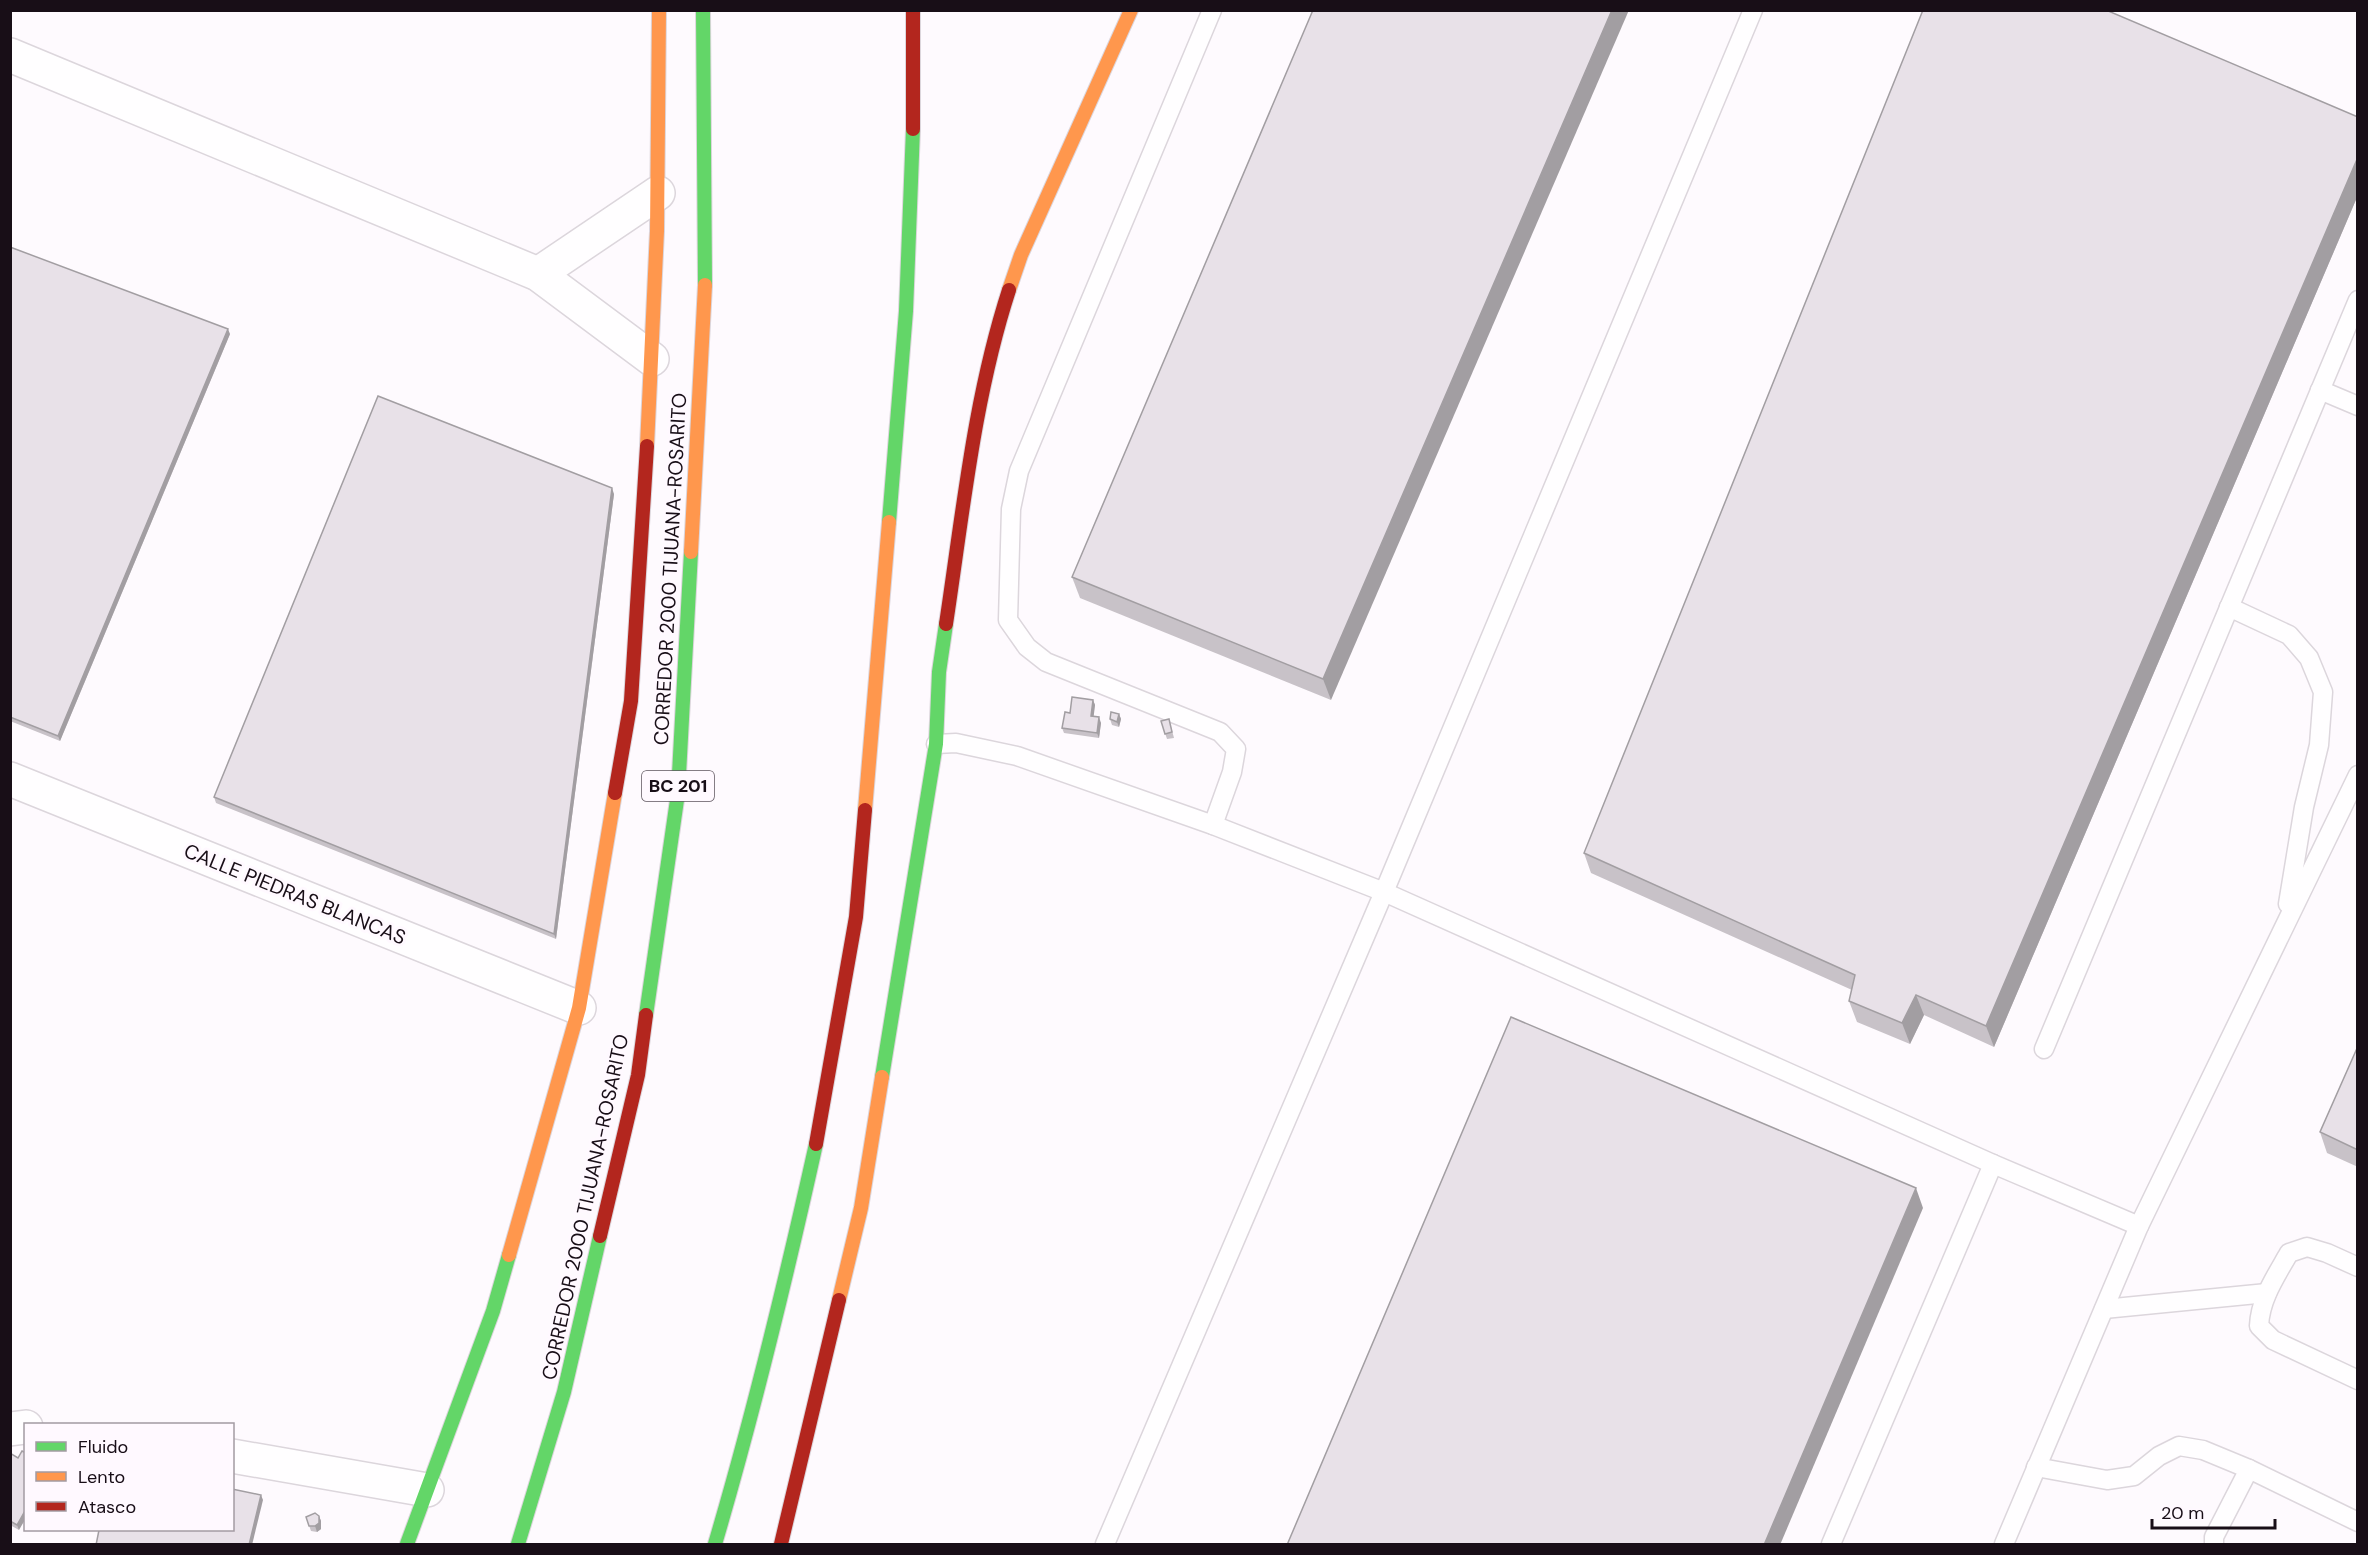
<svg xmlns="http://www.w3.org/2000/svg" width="2368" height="1555" font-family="'DM Sans',sans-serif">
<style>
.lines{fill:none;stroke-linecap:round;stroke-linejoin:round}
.lane-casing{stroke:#dcd6dc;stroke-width:21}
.street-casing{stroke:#dcd6dc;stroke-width:36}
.fast-casing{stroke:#dcd6dc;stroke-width:16}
.slow-casing{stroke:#dcd6dc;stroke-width:16}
.jam-casing{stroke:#dcd6dc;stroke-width:16}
.lane{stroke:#fffeff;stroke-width:18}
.street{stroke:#fffeff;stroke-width:33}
.fast{stroke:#63d668;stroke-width:14}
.slow{stroke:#ff974d;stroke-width:14}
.jam{stroke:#b3261e;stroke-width:14}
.wall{fill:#c8c2c8}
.shaded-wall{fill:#a29ea2}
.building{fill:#e8e1e8;stroke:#a29ea2;stroke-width:1.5}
.labels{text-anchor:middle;stroke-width:6;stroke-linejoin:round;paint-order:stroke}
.shield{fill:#fff9ff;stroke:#5d545d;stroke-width:1.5}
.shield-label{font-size:18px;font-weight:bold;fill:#180e17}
.street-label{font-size:20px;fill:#180e17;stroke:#fff9ff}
</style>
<rect width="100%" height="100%" fill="#fefafe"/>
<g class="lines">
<defs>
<g id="lane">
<polyline points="1212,10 1019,471 1011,509 1008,620 1027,647 1046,662 1220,732 1236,749 1232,772 1213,825"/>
<polyline points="2320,390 2358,406"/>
<polyline points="2229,607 2289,635 2309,658 2323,692 2319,745 2304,807 2288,904"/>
<polyline points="936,744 956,743 1017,756 1213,825 1384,892 1993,1164 2139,1226"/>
<polyline points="2044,1049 2358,300"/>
<path d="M 2358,1267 L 2327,1253 L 2307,1247 L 2289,1253 C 2276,1276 2260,1299 2259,1326 L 2273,1340 L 2358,1380"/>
<polyline points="2104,1309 2267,1293"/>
<polyline points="2036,1467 2107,1480 2134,1476 2159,1456 2179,1446 2203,1450 2249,1469 2358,1522"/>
<polyline points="1105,1544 1384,892 1753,10"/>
<polyline points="1831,1544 1993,1164"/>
<polyline points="2004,1544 2139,1226 2358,775"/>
<polyline points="2214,1544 2214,1537 2249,1469"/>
</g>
<g id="street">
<polyline points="10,55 538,274 652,359"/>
<polyline points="538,274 658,193"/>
<polyline points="10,779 579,1008"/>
<polyline points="10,1429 26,1427"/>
<polyline points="232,1456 427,1490"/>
</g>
<g id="fast">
<polyline points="703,10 705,285"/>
<polyline points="889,522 906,311 913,129"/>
<polyline points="646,1015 678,793 691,552"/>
<polyline points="882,1077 936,744 939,672 946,624"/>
<polyline points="407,1544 493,1311 509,1255"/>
<polyline points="518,1544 564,1392 600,1236"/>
<path d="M 715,1544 C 754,1412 786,1279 816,1144"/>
</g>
<g id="slow">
<polyline points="1009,290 1021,255 1131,10"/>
<polyline points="647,446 657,231 659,10"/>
<polyline points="691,552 705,285"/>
<polyline points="865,810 889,522"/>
<polyline points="509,1255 579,1008 615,793"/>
<polyline points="839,1300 861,1208 882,1077"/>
</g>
<g id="jam">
<polyline points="913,10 913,129"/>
<path d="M 946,624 C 963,512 974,398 1009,290"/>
<polyline points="615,793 631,701 647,446"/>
<polyline points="816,1144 856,917 865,810"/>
<polyline points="600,1236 638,1075 646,1015"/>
<polyline points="781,1544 839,1300"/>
</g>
</defs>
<use href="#lane" class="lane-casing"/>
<use href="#street" class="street-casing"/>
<use href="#fast" class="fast-casing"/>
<use href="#slow" class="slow-casing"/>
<use href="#jam" class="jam-casing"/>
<use href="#lane" class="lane"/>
<use href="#street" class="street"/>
<use href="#fast" class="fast"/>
<use href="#slow" class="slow"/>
<use href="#jam" class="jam"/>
</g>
<g class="wall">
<polygon points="1313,10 1331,700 1080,598 1072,577"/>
<polygon points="2358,117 2358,195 1994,1047 1924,1015 1910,1044 1857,1022 1849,1001 1852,990 1591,873 1584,853"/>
<polygon points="10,247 230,334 60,741 10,721"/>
<polygon points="614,494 556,939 216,803 214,797"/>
<polygon points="1093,700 1095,705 1093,716 1101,723 1099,738 1064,733 1062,728 1070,713"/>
<polygon points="1119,714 1121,719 1119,727 1112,725 1110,719"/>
<polygon points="1169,719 1174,738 1167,739 1161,721"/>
<polygon points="2358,1046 2358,1167 2327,1153 2320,1132"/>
<polygon points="10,1453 18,1458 19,1530 10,1525"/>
<polygon points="319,1516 321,1521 321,1529 317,1532 311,1531 306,1517"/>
</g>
<g class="shaded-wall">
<polygon points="1612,10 1629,10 1331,700 1323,679"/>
<polygon points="2358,157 2358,195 1994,1047 1986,1026"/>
<polygon points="228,329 230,334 60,741 58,736"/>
<polygon points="612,488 614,494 556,939 554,934"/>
<polygon points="1093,700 1095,705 1093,722 1091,716"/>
<polygon points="1119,714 1121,719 1119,727 1117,722"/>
<polygon points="1099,717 1101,723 1099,738 1097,733"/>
<polygon points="1916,995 1924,1015 1910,1044 1902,1023"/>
<polygon points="1916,1188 1923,1208 1780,1545 1764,1545"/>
<polygon points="261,1495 263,1500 252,1545 249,1545"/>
<polygon points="26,1509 26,1518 19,1530 17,1525"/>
<polygon points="319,1516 321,1521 321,1529 317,1532 315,1526"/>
</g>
<g class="building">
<polygon points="1313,10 1612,10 1323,679 1072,577"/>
<polygon points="1923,10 2106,10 2358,117 2358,157 1986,1026 1916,995 1902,1023 1849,1001 1855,975 1584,853"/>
<polygon points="10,247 228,329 58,736 10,717"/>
<polygon points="378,396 612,488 554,934 214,797"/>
<polygon points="1072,697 1093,700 1091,716 1099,717 1097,733 1062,728 1065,712 1070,713"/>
<polygon points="1111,712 1119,714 1117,722 1110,719"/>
<polygon points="1169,719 1172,732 1165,734 1161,721"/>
<polygon points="1511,1017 1916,1188 1764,1545 1287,1545"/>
<polygon points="2358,1046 2358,1150 2320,1132"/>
<polygon points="22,1451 26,1453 26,1509 17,1525 10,1521 10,1453 18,1458"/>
<polygon points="232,1489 261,1495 249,1545 96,1545 99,1530 232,1530"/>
<polygon points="315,1513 319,1516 319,1523 315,1526 309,1526 306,1517"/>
</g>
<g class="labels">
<rect class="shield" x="642" y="771" width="72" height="30" rx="4.5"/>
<g class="shield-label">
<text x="678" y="792">BC 201</text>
</g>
<g class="street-label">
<text transform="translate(670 569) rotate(-87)" y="7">CORREDOR 2000 TIJUANA-ROSARITO</text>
<text transform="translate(295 894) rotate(22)" y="7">CALLE PIEDRAS BLANCAS</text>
<text transform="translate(585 1207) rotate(-78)" y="7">CORREDOR 2000 TIJUANA-ROSARITO</text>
</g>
</g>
<rect width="2368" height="1555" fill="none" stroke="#180e17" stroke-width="24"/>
<rect x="24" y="1423" width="210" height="108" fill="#fff9ff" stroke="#a39ba2" stroke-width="1.5"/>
<rect x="36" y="1442" width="30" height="9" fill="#63d668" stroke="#a39ba2" stroke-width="1.5"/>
<text x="78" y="1453" font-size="18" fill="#180e17">Fluido</text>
<rect x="36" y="1472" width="30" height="9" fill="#ff974d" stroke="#a39ba2" stroke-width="1.5"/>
<text x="78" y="1483" font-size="18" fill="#180e17">Lento</text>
<rect x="36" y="1502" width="30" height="9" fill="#b3261e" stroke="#a39ba2" stroke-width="1.5"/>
<text x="78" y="1513" font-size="18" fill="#180e17">Atasco</text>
<path d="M2152 1519v9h123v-9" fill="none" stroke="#180e17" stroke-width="3"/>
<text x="2161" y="1519" font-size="18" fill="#180e17" stroke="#fff9ff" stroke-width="4.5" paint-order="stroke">20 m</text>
</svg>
